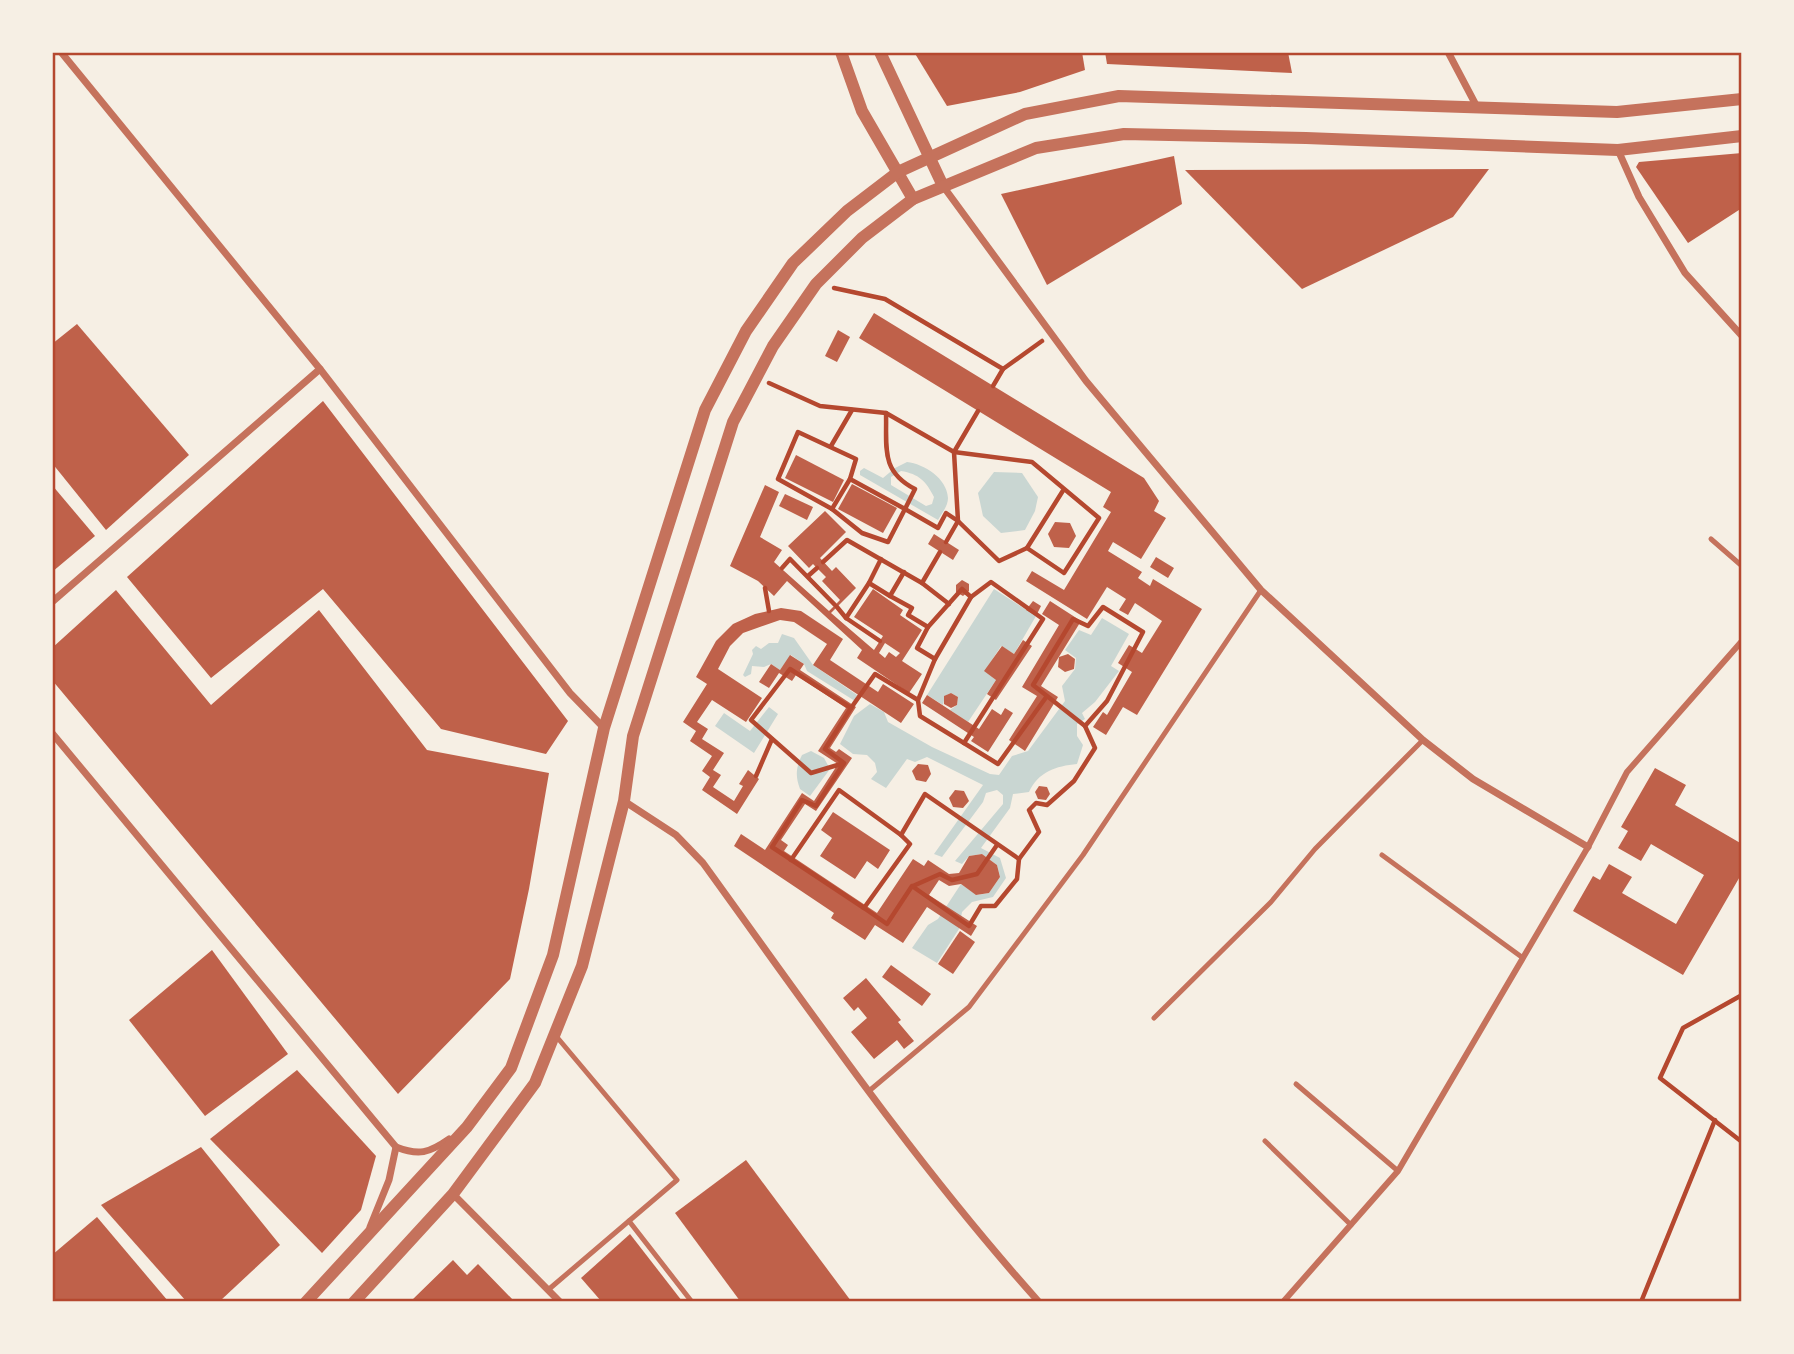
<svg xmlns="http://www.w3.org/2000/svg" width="1794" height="1354" font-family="Jost,sans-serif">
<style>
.water{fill:#c9d6d2;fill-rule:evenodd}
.building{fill:#bf614a;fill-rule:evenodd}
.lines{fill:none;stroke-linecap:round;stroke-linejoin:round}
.path{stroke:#b5482f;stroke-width:4.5}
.service{stroke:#c5725c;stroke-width:5}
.pedestrian{stroke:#c5725c;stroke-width:6}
.minor{stroke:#c5725c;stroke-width:7}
.tertiary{stroke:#c5725c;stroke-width:12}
.neatline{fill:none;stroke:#b5482f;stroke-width:2.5}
</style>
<rect width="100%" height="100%" fill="#f6efe4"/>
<g class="water">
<path d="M 907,462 C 924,464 947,478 948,498 C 948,506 942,513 938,520 L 860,475 L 860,471 L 864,468 L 883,478 L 895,468 ZM 901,471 C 919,474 926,481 934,497 L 932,504 L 926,506 L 891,485 L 891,477 Z"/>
<polygon points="994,472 1022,473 1038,497 1035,511 1025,530 1001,533 983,516 978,493"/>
<polygon points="994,589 1036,616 1014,654 1001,646 985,671 996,680 968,722 950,710 957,705 958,697 951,693 945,696 943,705 927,695"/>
<path d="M 1102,618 L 1129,634 L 1111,666 L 1119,671 L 1095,702 L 1082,713 L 1085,719 L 1077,724 L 1077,736 L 1083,745 L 1077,764 C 1056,766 1038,772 1029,792 L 1013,794 L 1010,808 L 981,848 L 1000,858 L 1006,878 L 993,897 L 972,902 L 962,912 L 959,929 L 937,963 L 912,948 L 928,925 L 938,919 L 961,884 L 977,895 L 989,893 L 1000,877 L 997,865 L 982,854 L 969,856 L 962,864 L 955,861 L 1003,804 L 1003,795 L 997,790 L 986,793 L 983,802 L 942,857 L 934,854 L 983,785 L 927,757 L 915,762 L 907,759 L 886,788 L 871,779 L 877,772 L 875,763 L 867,755 L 853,754 L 840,744 L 854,716 L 870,704 L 884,712 L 888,722 L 932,747 L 990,774 L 999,775 L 1012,756 L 1028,751 L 1065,701 L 1062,686 L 1075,669 L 1076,658 L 1065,650 L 1079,630 L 1091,635 Z"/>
<polygon points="782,634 794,638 813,665 857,695 855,701 807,671 804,664 791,655 780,670 771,664 764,667 752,666 751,674 745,677 743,675 753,654 752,650 756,646 761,649 769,643 778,643"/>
<polygon points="769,707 778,714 754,753 715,726 724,713 750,731"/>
<path d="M 811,751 L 824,758 L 830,769 L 810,796 L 800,789 C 795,776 796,767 802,755 Z"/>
</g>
<g class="building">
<polygon points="914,52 1082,52 1085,70 1020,92 947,106"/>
<polygon points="1105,52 1288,52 1292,73 1107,64"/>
<polygon points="1742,153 1742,208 1688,243 1636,167 1639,162"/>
<polygon points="1174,156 1182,204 1047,285 1001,194"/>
<polygon points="1489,169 1453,217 1302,289 1185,170"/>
<polygon points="874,313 1144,478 1159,501 1154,511 1166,518 1141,559 1113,542 1108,551 1142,572 1138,578 1150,586 1153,579 1202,609 1137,715 1123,707 1106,735 1093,727 1103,712 1107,715 1132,672 1118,663 1129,645 1142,653 1162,621 1135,603 1128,615 1119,610 1126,599 1107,587 1087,619 1026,581 1032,571 1064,590 1111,512 1103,507 1111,492 859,338"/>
<polygon points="77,324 189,455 106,530 52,463 52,344"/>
<polygon points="838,330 850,337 837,362 825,356"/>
<polygon points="323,401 568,721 546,754 441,729 323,589 211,678 127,577"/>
<polygon points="796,455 844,480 833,502 785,478"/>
<polygon points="852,484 897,508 883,533 838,509"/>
<polygon points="52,485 95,536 52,572"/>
<path d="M 765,485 L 779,492 L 760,537 L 782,550 L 774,562 L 829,611 L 840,600 L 822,581 L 826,577 L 813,564 L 809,568 L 788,546 L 825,511 L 846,532 L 820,558 L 832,571 L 836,567 L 856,588 L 831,613 L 874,650 L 883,636 L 854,617 L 873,589 L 903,610 L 900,615 L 922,630 L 902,661 L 922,674 L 909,693 L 857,658 L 862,650 L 787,581 L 774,596 L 758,581 L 730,566 ZM 885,643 L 900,653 L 896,657 L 889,652 L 885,658 L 879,653 Z"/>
<polygon points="785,494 813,507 807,520 779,506"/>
<polygon points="1055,522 1070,523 1076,536 1069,548 1054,547 1048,534"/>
<polygon points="934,534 959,550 953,560 928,544"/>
<polygon points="1156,557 1174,568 1168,578 1150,567"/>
<polygon points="962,580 969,584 969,591 963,596 956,592 956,585"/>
<polygon points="116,590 211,705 319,610 427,750 549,773 529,889 510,979 398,1094 52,680 52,648"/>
<polygon points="1033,601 1041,606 1036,616 1026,610"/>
<polygon points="1050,601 1081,621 1041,686 1058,697 1025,751 1009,740 1037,696 1022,687 1059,625 1042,614"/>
<polygon points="781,608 801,611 843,639 830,660 878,692 883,684 914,704 901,723 813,665 827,644 794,622 780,620 743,633 730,646 718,669 762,698 746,722 712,700 697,722 708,729 702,739 724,753 713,770 721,775 713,787 734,801 743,786 739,784 748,770 759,779 737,814 702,790 710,777 702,771 712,756 690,741 696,731 683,722 707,684 696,677 716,641 733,624 755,614"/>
<polygon points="1023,640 1032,646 996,700 987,694 996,680 984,671 1002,646 1014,654"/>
<polygon points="1068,654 1075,659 1074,669 1065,672 1058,667 1059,657"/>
<polygon points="790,655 804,664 800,670 856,707 830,748 836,752 839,749 852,758 816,811 805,804 781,840 788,845 784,851 877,913 913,859 924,866 928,860 949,874 959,873 969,856 982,854 997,865 1000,877 989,893 976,895 961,884 949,886 939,880 929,895 977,926 971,936 927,907 903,943 875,925 865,940 831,918 834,913 734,846 741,834 765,850 802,793 814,801 838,764 818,751 846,708 796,675 792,681 779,673 769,688 759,682 771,664 780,670"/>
<polygon points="951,693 958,697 957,705 951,708 944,704 944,696"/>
<polygon points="927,695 979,729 992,709 1001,715 1005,708 1013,713 988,752 971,741 974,737 922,703"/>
<polygon points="918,764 928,765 931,774 926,782 916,780 912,771"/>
<polygon points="1655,768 1686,785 1675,805 1742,844 1742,873 1683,975 1573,911 1593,876 1600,880 1609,864 1632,877 1622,893 1676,924 1704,875 1651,844 1641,861 1618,848 1628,831 1621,827"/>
<polygon points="1039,786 1047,787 1050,794 1046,800 1038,799 1035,792"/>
<polygon points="955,790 964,791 969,801 963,808 953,807 949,798"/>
<polygon points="833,812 890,850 878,869 867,861 855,879 820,856 832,838 821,830"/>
<polygon points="960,931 975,942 953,974 938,964"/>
<polygon points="212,950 288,1054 205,1116 129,1020"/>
<polygon points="891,965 931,994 922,1006 882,977"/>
<polygon points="866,978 901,1020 898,1022 914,1041 904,1049 897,1040 874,1059 851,1032 867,1018 858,1007 854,1011 843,998"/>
<polygon points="297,1070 376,1156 361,1210 322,1253 210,1139"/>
<polygon points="201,1147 280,1245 220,1301 186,1301 101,1205"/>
<polygon points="746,1160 851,1301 740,1301 675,1213"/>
<polygon points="97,1217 168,1301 52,1301 52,1255"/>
<polygon points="630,1234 682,1301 601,1301 581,1278"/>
<polygon points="453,1260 467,1275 478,1264 514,1301 411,1301"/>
</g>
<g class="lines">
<g class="path">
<polyline points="834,288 885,299 1003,369 993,386"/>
<polyline points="1003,369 1042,341"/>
<polyline points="769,383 820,406 886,413 954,452 1032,462 1099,518 1064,573 1027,548 1064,489"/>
<path d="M 886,413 C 887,447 880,471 915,489 L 905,509 L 938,528 L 946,513 L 958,521 L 999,561 L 1027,548"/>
<polygon points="798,432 856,459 850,479 905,509 888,542 862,533 832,509 778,479"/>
<polyline points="831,446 852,410"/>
<polyline points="832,509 850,479"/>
<polyline points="946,542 958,521 954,452 978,411"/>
<polyline points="823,562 847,540 922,583 940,552"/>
<polyline points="782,568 790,559 835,605"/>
<polyline points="808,576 817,568"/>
<polyline points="869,583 881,559"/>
<polyline points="922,583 949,604"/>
<polyline points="765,588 769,611"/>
<polyline points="890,596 912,608 908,615 928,627 917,648 935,659 971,597"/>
<polyline points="837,607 846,618"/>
<polyline points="928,627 962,589 971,597 991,582 1043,619 964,743"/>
<polyline points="880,641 846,618 869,583 890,596 904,572"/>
<polyline points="935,659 918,700 920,716 998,764 1047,696 1033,685 1073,619 1088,626 1103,607 1143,632 1107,701 1085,726 1047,696"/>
<polyline points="851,708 875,674 918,700"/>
<polyline points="844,763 811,773 751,720 790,669 851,708 825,749 844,763 816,806 802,800 772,847 864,908"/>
<polyline points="756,776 772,739"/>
<polyline points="901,835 910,844 864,908 887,924 912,886 969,926 981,906 995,906 1017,879 1019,859"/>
<polyline points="791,860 839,790 901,835 925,794 1019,859 1039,832 1029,810 1036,803 1047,805 1074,781 1095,748 1085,726"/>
<polyline points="913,886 940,874 952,880 977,874 997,845"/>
<polyline points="1742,995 1683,1028 1660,1078 1742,1142"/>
<polyline points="1641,1302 1715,1120"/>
</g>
<g class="service">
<polyline points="1711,539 1742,566"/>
<polyline points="1382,855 1523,958"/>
<polyline points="1154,1018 1271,902 1315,849 1423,740"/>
<polyline points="1296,1084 1398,1171"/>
<polyline points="869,1091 969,1007 1083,855 1261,590"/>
<polyline points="1265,1141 1351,1225"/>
<polyline points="629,1221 692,1302"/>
<polyline points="548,1290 677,1180 556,1036"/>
</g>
<polyline class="pedestrian" points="1283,1302 1398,1171 1588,847 1627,772 1742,641"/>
<g class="minor">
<polyline points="1448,52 1477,107"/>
<polyline points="1618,150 1639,197 1685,273 1742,336"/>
<polyline points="943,186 1086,381 1261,590 1423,740 1473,779 1588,847"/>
<polyline points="320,369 570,693 604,728"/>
<polyline points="52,602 320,369 61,52"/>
<polyline points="52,733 396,1147 389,1180 370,1227"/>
<path d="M 624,801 L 676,835 L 703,863 C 811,1012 916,1165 1039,1302"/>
<path d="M 396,1147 C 419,1156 429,1153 449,1139"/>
<polyline points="453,1194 560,1302"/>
</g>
<g class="tertiary">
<polyline points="841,52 862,111 913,199"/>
<polyline points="880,52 943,186"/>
<polyline points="306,1302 467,1127 511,1068 553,955 604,728 705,410 746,331 793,263 847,211 898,172 1025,114 1119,96 1617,112 1742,99"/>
<polyline points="354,1302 453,1194 535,1083 582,966 624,801 633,736 733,422 773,346 816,284 862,238 913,199 1036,148 1124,134 1306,138 1618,150 1742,136"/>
</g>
</g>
<rect width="1794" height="1354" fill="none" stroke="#f6efe4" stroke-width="108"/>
<rect x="54" y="54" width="1686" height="1246" class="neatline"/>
</svg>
